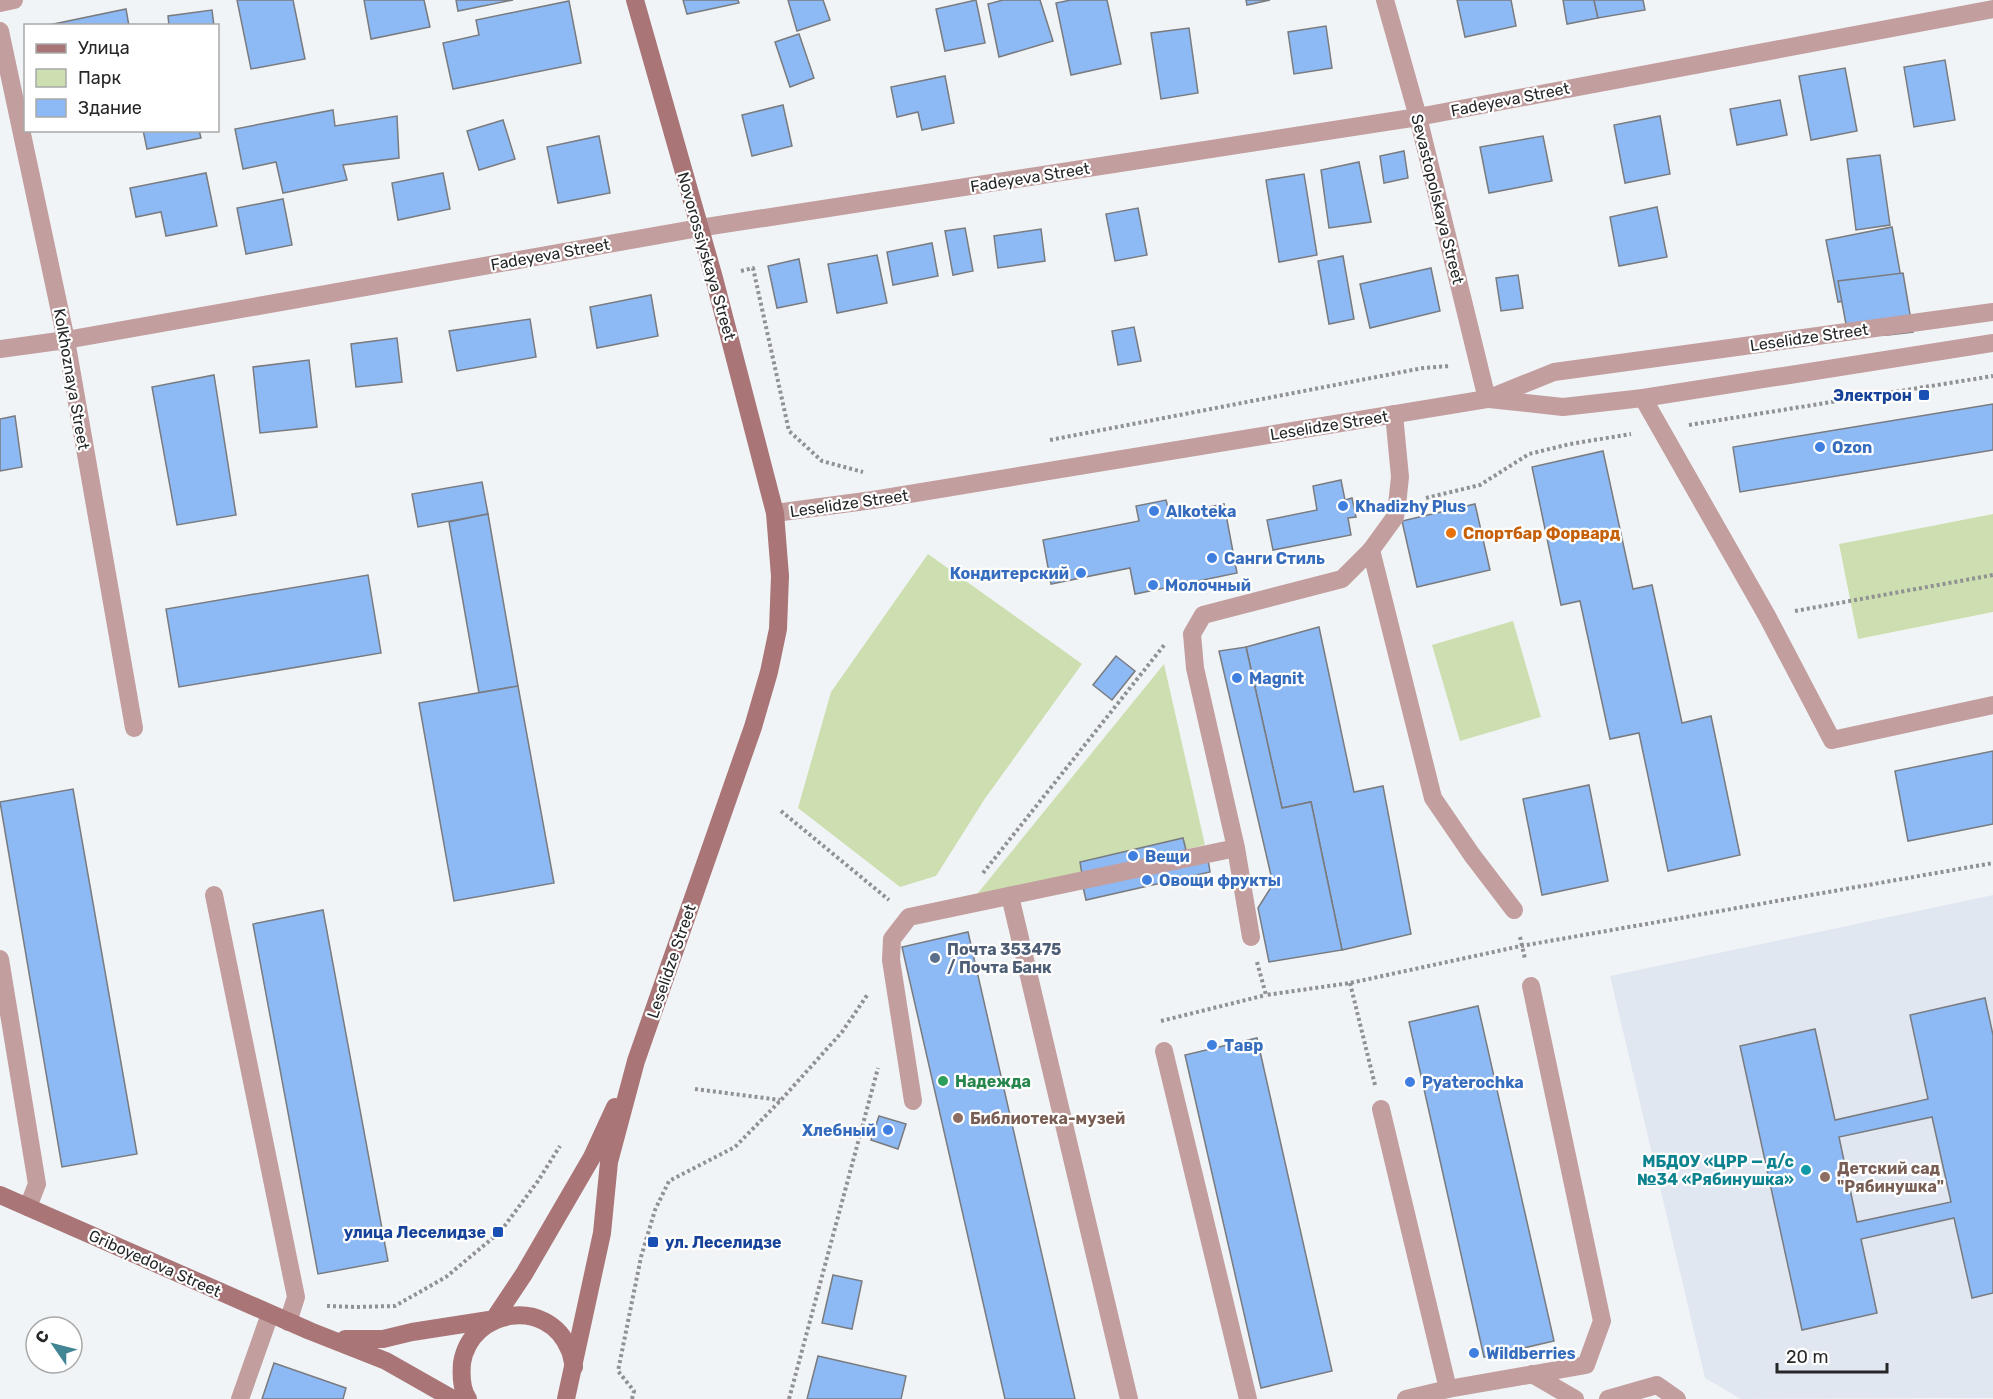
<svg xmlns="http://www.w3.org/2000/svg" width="1993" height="1399" font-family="Rubik,sans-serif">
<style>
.built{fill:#e1e7f1}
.green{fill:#cddfb0}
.building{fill:#8db9f5;stroke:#797b7e;stroke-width:1.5;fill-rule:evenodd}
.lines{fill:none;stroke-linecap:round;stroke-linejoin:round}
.path{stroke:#8f9193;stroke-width:4;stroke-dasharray:3 3;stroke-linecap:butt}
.lane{stroke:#c39e9f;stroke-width:18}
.street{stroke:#c39e9f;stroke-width:18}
.secondary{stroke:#a97577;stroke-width:18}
.transit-dot{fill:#1a4fb4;stroke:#fff;stroke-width:2}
.shop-dot{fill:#3f7fe0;stroke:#fff;stroke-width:2}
.food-dot{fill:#e8710a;stroke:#fff;stroke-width:2}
.service-dot{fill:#5c6f8a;stroke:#fff;stroke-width:2}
.leisure-dot{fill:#2e9e5b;stroke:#fff;stroke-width:2}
.education-dot{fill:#8d6e63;stroke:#fff;stroke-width:2}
.culture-dot{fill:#0f9aa8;stroke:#fff;stroke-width:2}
.labels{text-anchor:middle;stroke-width:4.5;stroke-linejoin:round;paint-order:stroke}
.street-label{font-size:16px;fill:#262728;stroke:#fff}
.transit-label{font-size:16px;font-weight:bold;fill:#164399;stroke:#fff;text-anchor:end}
.shop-label{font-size:16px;font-weight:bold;fill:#366cbe;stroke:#fff;text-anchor:start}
.food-label{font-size:16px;font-weight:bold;fill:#c56008;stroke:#fff;text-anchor:start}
.service-label{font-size:16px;font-weight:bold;fill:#4e5e75;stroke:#fff;text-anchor:start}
.leisure-label{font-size:16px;font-weight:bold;fill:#27864d;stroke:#fff;text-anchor:start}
.education-label{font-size:16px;font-weight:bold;fill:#785e54;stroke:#fff;text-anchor:start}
.culture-label{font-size:16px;font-weight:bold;fill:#0d838f;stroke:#fff;text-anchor:end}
</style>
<rect width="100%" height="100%" fill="#f1f4f7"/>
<polygon class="built" points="1993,895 1993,1398 1741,1399 1705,1378 1610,976"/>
<g class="green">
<polygon points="1993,514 1993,612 1858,639 1839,544"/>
<polygon points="928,554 1082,664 984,800 936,876 900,887 798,808 831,692"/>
<polygon points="1513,621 1541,717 1460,741 1432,645"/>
<polygon points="1164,664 1205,845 973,899"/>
</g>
<g class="building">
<polygon points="237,0 293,0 305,59 251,69"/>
<polygon points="364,0 424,0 430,27 371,39"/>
<polygon points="456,0 513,0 458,11"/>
<polygon points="683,0 738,0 739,3 687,14"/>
<polygon points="788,0 823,0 830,20 797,31"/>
<polygon points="976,0 985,43 945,51 936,9"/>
<polygon points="1003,0 1040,0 1053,41 999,57 988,4"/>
<polygon points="1071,0 1107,0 1121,64 1071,75 1056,3"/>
<polygon points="1246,0 1270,0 1247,5"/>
<polygon points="1457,0 1511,0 1516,26 1465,37"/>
<polygon points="1563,0 1594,0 1598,18 1567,24"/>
<polygon points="1594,0 1643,0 1645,10 1598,18"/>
<polygon points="569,1 581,63 453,89 443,43 479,35 476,20"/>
<polygon points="126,9 129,26 44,26"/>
<polygon points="212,10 214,26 169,26 168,16"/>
<polygon points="1326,26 1332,68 1294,74 1288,32"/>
<polygon points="1189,28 1198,93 1161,99 1151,33"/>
<polygon points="799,34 814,78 790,87 775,42"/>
<polygon points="1945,60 1955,120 1914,127 1904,67"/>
<polygon points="1845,68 1857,131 1811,140 1799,76"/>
<polygon points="945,76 954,123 922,130 918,112 897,117 891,87"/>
<polygon points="1780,100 1787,135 1737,145 1730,109"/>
<polygon points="783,105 792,146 752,156 742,115"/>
<polygon points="333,110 335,126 397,116 399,158 343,165 347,180 283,193 276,162 243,169 235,129"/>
<polygon points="1660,116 1670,174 1625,183 1614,125"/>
<polygon points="503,120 515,159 479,170 467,131"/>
<polygon points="143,130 199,130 201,138 147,149"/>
<polygon points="599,136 610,193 558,203 547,147"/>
<polygon points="1543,136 1552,181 1489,193 1480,147"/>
<polygon points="1404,151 1408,178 1384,183 1380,156"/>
<polygon points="1880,155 1890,225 1856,230 1847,159"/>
<polygon points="1359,162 1371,222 1329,228 1321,170"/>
<polygon points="206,173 217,226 166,236 161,212 136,217 130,188"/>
<polygon points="443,173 450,209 398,220 392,183"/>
<polygon points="1304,174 1317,255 1279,262 1266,180"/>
<polygon points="283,199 292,245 246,254 237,208"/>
<polygon points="1657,207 1667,257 1619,266 1610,217"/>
<polygon points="1138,208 1147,255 1115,261 1106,214"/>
<polygon points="1892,227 1903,289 1838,302 1826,240"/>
<polygon points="965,228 973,271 953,275 945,231"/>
<polygon points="1041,229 1045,261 998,268 994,236"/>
<polygon points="932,243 938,276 893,285 887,252"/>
<polygon points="877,255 887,303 837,313 828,264"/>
<polygon points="1343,256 1354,319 1329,324 1318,261"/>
<polygon points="799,259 807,302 777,308 768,266"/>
<polygon points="1431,268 1440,311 1370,328 1360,284"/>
<polygon points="1903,273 1913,332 1888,335 1848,335 1838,281"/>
<polygon points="1518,275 1523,308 1501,311 1496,278"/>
<polygon points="651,295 658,336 597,348 590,307"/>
<polygon points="530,319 536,357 457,371 449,331"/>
<polygon points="1134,327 1141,361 1118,365 1112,331"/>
<polygon points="397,338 402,382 356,387 351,344"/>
<polygon points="309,360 317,427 260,433 253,367"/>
<polygon points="214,375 236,515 177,525 152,387"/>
<polygon points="1993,404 1993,450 1740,492 1733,447"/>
<polygon points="15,416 22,467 0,471 0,419"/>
<polygon points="1603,451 1633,589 1652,585 1682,723 1711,716 1740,855 1668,871 1639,733 1610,739 1580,601 1561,605 1532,467"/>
<polygon points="1341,480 1345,500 1352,498 1356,517 1348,518 1351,535 1273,550 1267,520 1317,510 1313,486"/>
<polygon points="482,482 488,514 418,527 412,494"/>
<polygon points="1166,500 1170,515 1224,504 1237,573 1135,594 1130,568 1051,584 1043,540 1139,521 1136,506"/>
<polygon points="1475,504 1490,570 1417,587 1402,521"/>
<polygon points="488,514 518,686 479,693 449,522"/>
<polygon points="368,575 381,653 179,687 166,609"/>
<polygon points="1319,627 1354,792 1383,786 1411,934 1342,950 1311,802 1282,808 1246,647"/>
<polygon points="1246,647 1282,808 1311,802 1342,950 1269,962 1258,908 1273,884 1219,651"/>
<polygon points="1116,656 1135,671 1112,700 1093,685"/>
<polygon points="518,686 554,883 454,901 419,703"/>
<polygon points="1993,751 1993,824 1908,841 1895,771"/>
<polygon points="1589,785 1608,881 1542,895 1523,799"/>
<polygon points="73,789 137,1154 62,1167 0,802"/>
<polygon points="1183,838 1186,850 1082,874 1080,862"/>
<polygon points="1208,859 1210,872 1086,900 1083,887"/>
<polygon points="323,910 388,1261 318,1274 253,924"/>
<polygon points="968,932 1075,1399 1005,1399 902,947"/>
<path d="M 1985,998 L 1993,1035 L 1993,1293 L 1972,1298 L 1954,1218 L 1861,1239 L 1877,1313 L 1802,1330 L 1740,1046 L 1815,1029 L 1835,1120 L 1928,1099 L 1910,1015 ZM 1932,1117 L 1951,1202 L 1857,1222 L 1839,1137 Z"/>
<polygon points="1478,1006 1554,1341 1484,1357 1409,1022"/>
<polygon points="1257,1038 1332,1371 1261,1388 1185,1055"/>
<polygon points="879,1116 906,1124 898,1149 871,1140"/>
<polygon points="833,1275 862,1281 852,1329 822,1323"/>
<polygon points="818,1356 906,1376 901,1399 807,1399"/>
<polygon points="274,1363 346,1388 343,1399 262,1399"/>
</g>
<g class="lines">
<g class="path">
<polyline points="741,271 753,268 789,431 822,461 863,472"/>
<polyline points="1689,425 1993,376"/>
<polyline points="1050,440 1423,368 1450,366"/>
<polyline points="1426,498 1480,485 1529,454 1570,444 1631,434"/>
<polyline points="1795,611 1993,575"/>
<polyline points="781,811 889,900"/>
<polyline points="983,873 1165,644"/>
<polyline points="1520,937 1525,959"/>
<polyline points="1257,962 1266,995 1350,983 1521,946 1993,863"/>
<polyline points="1350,983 1375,1085"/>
<polyline points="1161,1021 1266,995"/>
<polyline points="695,1089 780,1100"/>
<polyline points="327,1306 356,1307 395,1306 446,1277 500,1232 538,1181 560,1146"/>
<polyline points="632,1399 634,1391 618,1371 641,1257 655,1210 669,1181 735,1147 781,1100 842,1032 868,994"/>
<polyline points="789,1399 878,1068"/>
</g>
<g class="lane">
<polyline points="1643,398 1767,616 1832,740 1993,705"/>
<polyline points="1371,550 1433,798 1472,855 1514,910"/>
<polyline points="214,895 296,1297 288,1322"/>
<polyline points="1010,896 1129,1399"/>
<polyline points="1251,937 1236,848 1195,668 1192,634 1203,615 1342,579 1371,550 1395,517 1397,505 1400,477 1394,414"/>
<polyline points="0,959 37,1184 28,1207"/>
<polyline points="1164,1051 1248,1399"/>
<polyline points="913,1101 891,960 892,939 909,917 1236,848"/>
<polyline points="1381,1109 1448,1389"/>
<polyline points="1532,1374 1575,1399"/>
<polyline points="240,1399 270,1314"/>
<polyline points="1406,1399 1448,1389 1586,1365 1602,1321 1531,986"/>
<polyline points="1608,1399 1657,1385 1677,1399"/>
</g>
<g class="street">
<polyline points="1385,0 1418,117 1487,399"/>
<polyline points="0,3 14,0"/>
<polyline points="0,31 66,340 134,728"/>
<polyline points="0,349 66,340 699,228 1418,117 1993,9"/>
<polyline points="1489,399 1563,407 1643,398 1993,343"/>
<polyline points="775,513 873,500 1487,399 1554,372 1993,312"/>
</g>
<g class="secondary">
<polyline points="0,1195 310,1331 386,1361 453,1399"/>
<polyline points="494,1319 524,1274 592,1157 615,1107"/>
<polyline points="345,1339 383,1339 412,1332 489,1320"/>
<path d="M 468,1399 C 461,1389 461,1375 462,1363 C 471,1308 548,1297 569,1349 C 572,1354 572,1361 574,1367"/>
<polyline points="566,1399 602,1233 609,1162 636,1061 753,727 769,672 778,629 780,576 775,513 714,278 635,0"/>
</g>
</g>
<g class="transit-dot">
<rect x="1918" y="389" width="12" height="12" rx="3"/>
<rect x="492" y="1226" width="12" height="12" rx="3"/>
<rect x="647" y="1236" width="12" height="12" rx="3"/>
</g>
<g class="shop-dot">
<circle cx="1820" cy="447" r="6"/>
<circle cx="1343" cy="506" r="6"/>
<circle cx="1154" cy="511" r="6"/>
<circle cx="1212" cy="558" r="6"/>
<circle cx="1081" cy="573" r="6"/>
<circle cx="1153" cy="585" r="6"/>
<circle cx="1237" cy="678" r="6"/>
<circle cx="1133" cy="856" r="6"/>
<circle cx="1147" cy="880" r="6"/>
<circle cx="1212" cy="1045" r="6"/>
<circle cx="1410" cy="1082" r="6"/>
<circle cx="888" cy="1130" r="6"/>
<circle cx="1474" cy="1353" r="6"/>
</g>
<circle class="food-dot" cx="1451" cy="533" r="6"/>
<circle class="service-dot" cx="935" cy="958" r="6"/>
<circle class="leisure-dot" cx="943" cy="1081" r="6"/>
<g class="education-dot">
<circle cx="958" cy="1118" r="6"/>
<circle cx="1825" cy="1177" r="6"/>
</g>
<circle class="culture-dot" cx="1806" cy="1170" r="6"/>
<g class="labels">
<g class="street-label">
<text transform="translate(1510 99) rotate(-11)" y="6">Fadeyeva Street</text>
<text transform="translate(1030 177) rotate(-9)" y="6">Fadeyeva Street</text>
<text transform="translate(1438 199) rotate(76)" y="6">Sevastopolskaya Street</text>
<text transform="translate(550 254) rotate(-10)" y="6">Fadeyeva Street</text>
<text transform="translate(707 256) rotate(74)" y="6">Novorossiyskaya Street</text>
<text transform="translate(1809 337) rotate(-8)" y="6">Leselidze Street</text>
<text transform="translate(72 379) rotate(80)" y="6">Kolkhoznaya Street</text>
<text transform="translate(1329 425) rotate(-9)" y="6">Leselidze Street</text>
<text transform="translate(849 503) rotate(-8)" y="6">Leselidze Street</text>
<text transform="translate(671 961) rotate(-71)" y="6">Leselidze Street</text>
<text transform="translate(155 1263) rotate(24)" y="6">Griboyedova Street</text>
</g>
<g class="transit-label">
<text x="1912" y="401">Электрон</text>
<text x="486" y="1238">улица Леселидзе</text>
<text x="665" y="1248" text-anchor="start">ул. Леселидзе</text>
</g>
<g class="shop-label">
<text x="1832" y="453">Ozon</text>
<text x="1355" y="512">Khadizhy Plus</text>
<text x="1166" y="517">Alkoteka</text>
<text x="1224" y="564">Санги Стиль</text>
<text x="1069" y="579" text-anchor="end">Кондитерский</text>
<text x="1165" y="591">Молочный</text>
<text x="1249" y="684">Magnit</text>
<text x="1145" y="862">Вещи</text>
<text x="1159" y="886">Овощи фрукты</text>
<text x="1224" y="1051">Тавр</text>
<text x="1422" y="1088">Pyaterochka</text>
<text x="876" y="1136" text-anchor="end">Хлебный</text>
<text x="1486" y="1359">Wildberries</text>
</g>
<g class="food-label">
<text x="1463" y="539">Спортбар Форвард</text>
</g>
<g class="service-label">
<text x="947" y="955">Почта 353475<tspan x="947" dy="18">/ Почта Банк</tspan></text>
</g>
<g class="leisure-label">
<text x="955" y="1087">Надежда</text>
</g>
<g class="education-label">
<text x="970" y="1124">Библиотека-музей</text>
<text x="1837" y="1174">Детский сад<tspan x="1837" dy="18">"Рябинушка"</tspan></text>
</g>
<g class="culture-label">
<text x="1794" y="1167">МБДОУ «ЦРР — д/с<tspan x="1794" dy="18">№34 «Рябинушка»</tspan></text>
</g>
</g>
<rect x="24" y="24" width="195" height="108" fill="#ffffff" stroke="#a8a9a9" stroke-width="1.5"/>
<rect x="36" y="44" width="30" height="9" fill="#a97577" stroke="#a8a9a9" stroke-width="1.5"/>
<text x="78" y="54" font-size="18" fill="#262728">Улица</text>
<rect x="36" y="69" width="30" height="18" fill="#cddfb0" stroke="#a8a9a9" stroke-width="1.5"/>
<text x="78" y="84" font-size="18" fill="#262728">Парк</text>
<rect x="36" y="99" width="30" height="18" fill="#8db9f5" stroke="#a8a9a9" stroke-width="1.5"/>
<text x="78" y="114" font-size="18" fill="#262728">Здание</text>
<g transform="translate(54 1345) rotate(305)"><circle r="28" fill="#ffffff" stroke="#a8a9a9" stroke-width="1.5"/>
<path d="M0-4.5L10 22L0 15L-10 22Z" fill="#428595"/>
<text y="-9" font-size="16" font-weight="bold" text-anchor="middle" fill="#262728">С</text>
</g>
<path d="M1777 1363v9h110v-9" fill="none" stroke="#262728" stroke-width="3"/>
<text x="1786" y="1363" font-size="18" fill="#262728" stroke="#ffffff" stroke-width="4.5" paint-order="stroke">20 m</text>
</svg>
